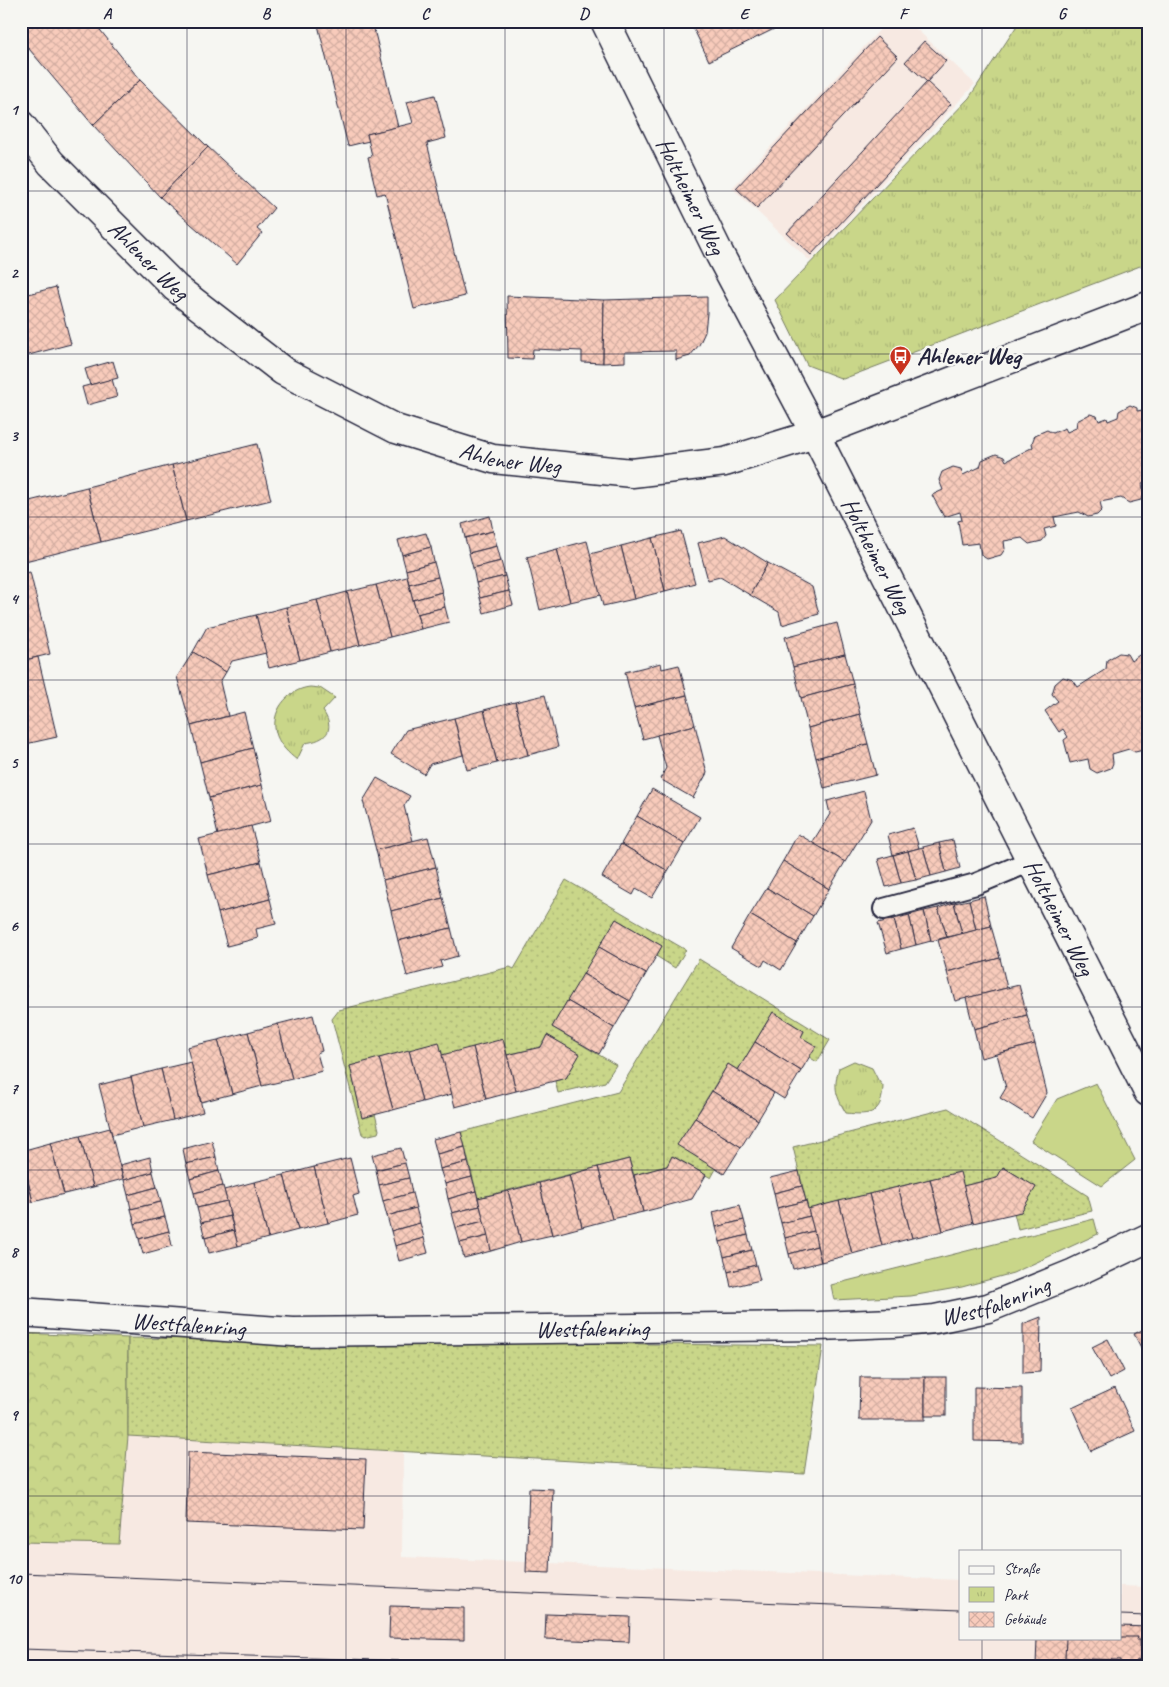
<svg xmlns="http://www.w3.org/2000/svg" width="1169" height="1687" font-family="Caveat,sans-serif">
<style>
.built{fill:#f7e9e2}
.grass{fill:#c9d689;stroke:#767c62}
.forest{fill:url(#forest-crowns);stroke:#767c62}
.park{fill:url(#park-tufts);stroke:#767c62}
.garden{fill:url(#garden-dots);stroke:#767c62}
.building{fill:url(#building-cross-hatch);stroke:#22223b}
.lines{fill:none;stroke-linecap:round;stroke-linejoin:round}
.service-casing{stroke:#22223b;stroke-width:24}
.minor-casing{stroke:#22223b;stroke-width:31}
.service{stroke:#f6f6f2;stroke-width:20}
.minor{stroke:#f6f6f2;stroke-width:28}
.tram{stroke:#22223b;stroke-width:1}
.grid{fill:none;stroke:#22223b;stroke-width:1;stroke-opacity:0.55}
.labels{text-anchor:middle;stroke-width:5;stroke-linejoin:round;paint-order:stroke}
.street-label{font-size:24px;fill:#22223b;stroke:#f6f6f2}
.poi-label{font-size:24px;font-weight:bold;fill:#22223b;stroke:#f6f6f2;text-anchor:start}
.neatline{fill:none;stroke:#22223b;stroke-width:2}
.grid-label{font-size:16px;text-anchor:middle;font-weight:bold;fill:#22223b}
</style>
<defs>
<pattern id="forest-crowns" width="20" height="18" patternUnits="userSpaceOnUse" patternTransform="scale(1.25)"><rect width="20" height="18" fill="#c9d689"/><path d="M2 6a3 3 0 1 1 6 0M12 15a3 3 0 1 1 6 0" fill="none" stroke="#acb777"/></pattern>
<pattern id="park-tufts" width="24" height="20" patternUnits="userSpaceOnUse" patternTransform="scale(1.25)"><rect width="24" height="20" fill="#c9d689"/><path d="M3 7l-1-3M5 7V3M7 7l1-3M15 17l-1-3M17 17v-4M19 17l1-3" fill="none" stroke="#acb777"/></pattern>
<pattern id="garden-dots" width="8" height="8" patternUnits="userSpaceOnUse" patternTransform="scale(1.25)"><rect width="8" height="8" fill="#c9d689"/><path d="M2 2h.1M6 6h.1" fill="none" stroke="#acb777" stroke-width="1.8" stroke-linecap="round"/></pattern>
<pattern id="building-cross-hatch" width="8" height="8" patternUnits="userSpaceOnUse" patternTransform="scale(1.25)"><rect width="8" height="8" fill="#f8cbbb"/><path d="M0 0l8 8M0 8l8-8" fill="none" stroke="#d4aea2"/></pattern>
</defs>
<rect width="100%" height="100%" fill="#f6f6f2"/>
<filter id="ink" filterUnits="userSpaceOnUse"><feTurbulence type="fractalNoise" baseFrequency=".02" numOctaves="2"/><feDisplacementMap in="SourceGraphic" scale="10" xChannelSelector="R" yChannelSelector="G"/><feConvolveMatrix kernelMatrix="1 2 1 2 8 2 1 2 1" color-interpolation-filters="sRGB"/></filter>
<g filter="url(#ink)">
<g class="built">
<polygon points="888,21 908,21 975,84 810,261 732,188"/>
<polygon points="128,1436 403,1452 402,1557 960,1580 960,1638 1120,1638 1120,1586 1148,1587 1148,1666 21,1666 21,1542 119,1544"/>
</g>
<g class="grass">
<polygon points="1096,1083 1135,1160 1102,1186 1031,1141 1057,1099"/>
<polygon points="1094,1219 1098,1234 1013,1273 962,1287 911,1296 834,1300 831,1285"/>
</g>
<polygon class="forest" points="21,1333 128,1338 128,1436 119,1544 21,1542"/>
<g class="park">
<polygon points="1020,21 1148,21 1148,263 843,379 807,365 775,300 969,98"/>
<path d="M 310,687 L 320,688 L 335,698 L 323,711 C 336,731 326,740 305,743 L 297,760 C 288,753 281,746 277,736 C 268,713 288,689 310,687 Z"/>
<path d="M 854,1061 L 872,1068 L 878,1080 L 883,1086 C 882,1113 872,1116 846,1113 C 836,1096 833,1088 839,1068 Z"/>
</g>
<g class="garden">
<polygon points="566,880 686,950 675,968 656,956 662,946 616,919 552,1027 616,1065 605,1082 558,1093 555,1081 566,1078 579,1054 547,1035 541,1047 507,1055 442,1055 438,1043 350,1066 362,1117 375,1114 379,1130 378,1133 365,1136 362,1134 332,1019 339,1010 510,967 514,969"/>
<polygon points="699,959 830,1040 817,1062 809,1057 801,1037 804,1031 773,1012 738,1070 728,1064 678,1145 716,1169 711,1178 673,1156 667,1166 634,1175 629,1159 478,1198 461,1132 618,1092"/>
<polygon points="948,1108 1088,1196 1092,1211 1018,1229 1014,1213 1021,1212 1036,1187 1003,1167 997,1178 963,1186 959,1172 808,1209 793,1147"/>
<polygon points="128,1338 823,1346 804,1474 128,1436"/>
</g>
<g class="building">
<polygon points="21,21 93,21 140,80 93,125 24,43 21,35"/>
<polygon points="317,21 372,21 398,127 367,134 369,141 348,146"/>
<polygon points="690,21 771,21 774,29 709,61"/>
<polygon points="771,21 790,21 774,29"/>
<polygon points="877,37 898,57 757,208 736,188"/>
<polygon points="924,41 946,61 927,82 905,62"/>
<polygon points="140,80 208,147 160,197 93,125"/>
<polygon points="927,82 951,104 811,255 787,233"/>
<polygon points="435,95 446,138 427,143 465,296 414,309 385,193 377,195 368,157 372,156 367,134 413,123 407,102"/>
<polygon points="208,147 274,208 257,229 262,233 237,264 160,197"/>
<polygon points="56,287 71,344 21,357 21,296"/>
<polygon points="507,296 604,300 603,363 582,362 582,351 533,349 532,359 508,358"/>
<polygon points="707,297 707,313 705,332 699,345 690,356 676,360 676,351 625,352 625,362 603,363 604,300"/>
<polygon points="113,361 118,378 90,385 85,369"/>
<polygon points="112,379 117,397 87,405 82,387"/>
<polygon points="1130,405 1137,408 1137,411 1148,409 1148,482 1142,483 1144,495 1141,500 1129,503 1121,498 1100,502 1102,510 1097,515 1088,517 1079,512 1054,517 1056,526 1044,529 1046,536 1042,541 1029,544 1022,538 1004,541 1005,549 1001,555 987,559 981,555 979,543 962,545 958,521 962,520 960,512 944,517 932,495 943,490 939,480 942,472 953,467 961,469 963,475 980,467 982,460 996,454 1004,457 1006,461 1033,447 1032,443 1035,435 1047,430 1053,433 1065,428 1067,432 1076,428 1077,421 1090,414 1097,416 1099,421 1107,418 1108,421 1118,417 1119,411"/>
<polygon points="257,444 271,500 186,521 172,465"/>
<polygon points="172,465 186,521 101,542 87,487"/>
<polygon points="87,487 101,542 21,562 21,503"/>
<polygon points="490,516 493,531 465,538 462,524"/>
<polygon points="493,531 497,546 469,553 465,538"/>
<polygon points="681,531 695,583 665,591 652,538"/>
<polygon points="426,533 431,547 402,555 398,540"/>
<polygon points="725,536 768,563 750,595 720,577 708,580 698,543"/>
<polygon points="652,538 665,591 634,599 621,546"/>
<polygon points="587,541 601,595 570,602 557,549"/>
<polygon points="497,546 501,561 473,568 469,553"/>
<polygon points="621,546 634,599 603,606 590,554"/>
<polygon points="431,547 434,562 406,570 402,555"/>
<polygon points="557,549 570,602 540,610 527,557"/>
<polygon points="501,561 505,576 476,583 473,568"/>
<polygon points="434,562 438,577 409,584 406,570"/>
<polygon points="768,563 812,587 819,614 782,625 779,612 750,595"/>
<polygon points="30,572 50,654 21,661 21,574"/>
<polygon points="505,576 509,591 480,598 476,583"/>
<polygon points="407,577 421,629 390,637 376,585"/>
<polygon points="438,577 442,592 413,600 409,584"/>
<polygon points="376,585 390,637 360,645 347,592"/>
<polygon points="509,591 513,605 484,613 480,598"/>
<polygon points="347,592 360,645 330,652 317,600"/>
<polygon points="442,592 445,607 417,614 413,600"/>
<polygon points="317,600 330,652 300,660 286,607"/>
<polygon points="286,607 300,660 269,668 256,615"/>
<polygon points="445,607 449,622 421,629 417,614"/>
<polygon points="256,615 266,653 232,661 226,672 193,652 207,627"/>
<polygon points="837,623 845,654 793,667 785,637"/>
<polygon points="1148,639 1148,749 1135,752 1129,749 1112,754 1113,763 1111,768 1097,773 1090,769 1088,759 1070,763 1064,740 1068,737 1063,729 1059,732 1045,711 1058,701 1052,694 1055,684 1063,677 1073,680 1078,687 1106,669 1107,660 1119,653 1127,654 1131,661 1146,650"/>
<polygon points="193,652 226,672 220,682 228,716 191,726 177,677"/>
<polygon points="845,654 853,684 801,698 793,667"/>
<polygon points="38,657 57,737 21,745 21,661"/>
<polygon points="661,663 662,669 679,665 687,695 634,708 625,672"/>
<polygon points="853,684 860,714 808,728 801,698"/>
<polygon points="545,695 558,747 528,755 515,702"/>
<polygon points="687,695 695,725 643,739 634,708"/>
<polygon points="515,702 528,755 497,763 484,710"/>
<polygon points="484,710 497,763 467,770 454,718"/>
<polygon points="244,712 253,748 200,762 191,726"/>
<polygon points="860,714 868,744 816,758 808,728"/>
<polygon points="454,718 463,755 430,764 424,774 391,754 406,730"/>
<polygon points="695,725 707,773 693,798 660,779 666,768 657,735"/>
<polygon points="868,744 876,775 824,788 816,758"/>
<polygon points="253,748 262,785 209,798 200,762"/>
<polygon points="377,778 410,796 404,806 413,841 376,850 363,801"/>
<polygon points="262,785 271,821 218,835 209,798"/>
<polygon points="652,789 700,817 684,844 637,816"/>
<polygon points="864,791 871,820 845,862 812,843 830,814 827,801"/>
<polygon points="637,816 684,844 668,871 621,844"/>
<polygon points="251,826 261,862 208,875 199,839"/>
<polygon points="913,828 919,848 893,855 888,835"/>
<polygon points="798,834 845,862 829,889 783,861"/>
<polygon points="428,837 436,867 383,880 376,850"/>
<polygon points="953,840 960,868 946,872 939,843"/>
<polygon points="939,843 946,872 931,876 923,847"/>
<polygon points="621,844 668,871 652,898 636,889 633,895 602,877"/>
<polygon points="923,847 931,876 916,880 908,851"/>
<polygon points="908,851 916,880 901,883 893,855"/>
<polygon points="893,855 901,883 886,887 878,859"/>
<polygon points="783,861 829,889 813,916 767,888"/>
<polygon points="261,862 270,899 218,913 208,875"/>
<polygon points="436,867 443,898 391,911 383,880"/>
<polygon points="767,888 813,916 797,943 750,915"/>
<polygon points="984,896 991,926 976,930 969,900"/>
<polygon points="443,898 451,928 398,941 391,911"/>
<polygon points="270,899 276,924 256,929 258,938 227,946 218,913"/>
<polygon points="969,900 976,930 962,934 954,903"/>
<polygon points="954,903 962,934 947,937 938,908"/>
<polygon points="938,908 947,937 931,941 924,911"/>
<polygon points="924,911 931,941 916,945 909,915"/>
<polygon points="750,915 797,943 781,970 765,960 762,966 731,948"/>
<polygon points="909,915 916,945 901,949 894,919"/>
<polygon points="616,919 662,946 646,974 599,947"/>
<polygon points="894,919 901,949 887,953 878,923"/>
<polygon points="991,926 1000,958 947,972 938,940"/>
<polygon points="451,928 458,956 440,961 442,967 407,976 398,941"/>
<polygon points="599,947 646,974 630,1001 583,974"/>
<polygon points="1000,958 1007,988 955,1001 947,972"/>
<polygon points="21,966 26,987 21,988"/>
<polygon points="583,974 630,1001 614,1028 567,1001"/>
<polygon points="1019,985 1027,1015 974,1029 966,998"/>
<polygon points="567,1001 614,1028 599,1054 552,1027"/>
<polygon points="773,1012 804,1031 801,1037 816,1046 801,1071 755,1042"/>
<polygon points="313,1015 322,1051 317,1053 322,1071 292,1079 278,1024"/>
<polygon points="1027,1015 1035,1044 981,1058 974,1029"/>
<polygon points="278,1024 292,1079 262,1086 248,1032"/>
<polygon points="248,1032 262,1086 232,1094 218,1040"/>
<polygon points="547,1035 580,1054 566,1078 516,1091 507,1055 541,1047"/>
<polygon points="503,1039 516,1091 486,1099 473,1047"/>
<polygon points="218,1040 232,1094 201,1102 187,1047"/>
<polygon points="439,1042 452,1094 422,1102 409,1050"/>
<polygon points="755,1042 801,1071 784,1099 738,1070"/>
<polygon points="1035,1044 1047,1093 1032,1118 1000,1098 1006,1088 997,1054"/>
<polygon points="473,1047 486,1099 455,1107 442,1055"/>
<polygon points="409,1050 422,1102 393,1110 379,1058"/>
<polygon points="379,1058 393,1110 362,1118 350,1066"/>
<polygon points="191,1062 203,1112 173,1120 161,1069"/>
<polygon points="728,1064 774,1093 758,1120 712,1091"/>
<polygon points="161,1069 173,1120 143,1127 131,1077"/>
<polygon points="131,1077 143,1127 112,1135 99,1085"/>
<polygon points="712,1091 758,1120 741,1147 695,1118"/>
<polygon points="695,1118 741,1147 724,1174 677,1145"/>
<polygon points="110,1128 123,1179 93,1187 80,1136"/>
<polygon points="461,1132 465,1147 437,1154 433,1139"/>
<polygon points="80,1136 93,1187 64,1194 50,1143"/>
<polygon points="212,1141 216,1157 186,1164 183,1149"/>
<polygon points="50,1143 64,1194 33,1202 21,1151"/>
<polygon points="465,1147 468,1162 440,1169 437,1154"/>
<polygon points="401,1148 405,1163 376,1170 372,1155"/>
<polygon points="21,1155 33,1202 21,1205"/>
<polygon points="672,1156 706,1175 692,1199 643,1212 634,1175 667,1166"/>
<polygon points="150,1157 153,1172 124,1180 120,1165"/>
<polygon points="216,1157 219,1171 190,1179 186,1164"/>
<polygon points="350,1158 359,1194 353,1196 358,1215 328,1223 314,1167"/>
<polygon points="629,1159 643,1212 612,1219 598,1167"/>
<polygon points="468,1162 472,1177 445,1184 440,1169"/>
<polygon points="405,1163 409,1178 379,1185 376,1170"/>
<polygon points="314,1167 328,1223 298,1230 284,1175"/>
<polygon points="598,1167 612,1219 582,1227 569,1175"/>
<polygon points="1003,1167 1036,1187 1021,1212 973,1223 963,1186 997,1178"/>
<polygon points="219,1171 223,1186 194,1193 190,1179"/>
<polygon points="799,1171 802,1186 774,1193 770,1178"/>
<polygon points="153,1172 157,1187 128,1195 124,1180"/>
<polygon points="960,1172 973,1223 943,1231 930,1179"/>
<polygon points="284,1175 298,1230 268,1238 254,1182"/>
<polygon points="569,1175 582,1227 552,1235 539,1183"/>
<polygon points="472,1177 476,1191 448,1199 445,1184"/>
<polygon points="409,1178 412,1193 383,1201 379,1185"/>
<polygon points="930,1179 943,1231 912,1238 898,1187"/>
<polygon points="254,1182 268,1238 238,1246 224,1190"/>
<polygon points="539,1183 552,1235 521,1242 508,1191"/>
<polygon points="223,1186 227,1201 197,1208 194,1193"/>
<polygon points="802,1186 806,1201 777,1208 774,1193"/>
<polygon points="157,1187 161,1202 131,1209 128,1195"/>
<polygon points="898,1187 912,1238 882,1246 869,1194"/>
<polygon points="476,1191 480,1206 452,1213 448,1199"/>
<polygon points="508,1191 521,1242 491,1251 478,1198"/>
<polygon points="412,1193 416,1208 387,1216 383,1201"/>
<polygon points="869,1194 882,1246 852,1254 839,1201"/>
<polygon points="227,1201 230,1216 201,1223 197,1208"/>
<polygon points="806,1201 810,1216 781,1223 777,1208"/>
<polygon points="839,1201 852,1254 821,1262 808,1209"/>
<polygon points="161,1202 165,1217 135,1224 131,1209"/>
<polygon points="740,1205 744,1220 716,1227 713,1212"/>
<polygon points="480,1206 484,1221 456,1228 452,1213"/>
<polygon points="416,1208 420,1223 391,1231 387,1216"/>
<polygon points="230,1216 234,1230 205,1238 201,1223"/>
<polygon points="810,1216 814,1231 785,1238 781,1223"/>
<polygon points="165,1217 169,1231 139,1239 135,1224"/>
<polygon points="744,1220 748,1235 720,1242 716,1227"/>
<polygon points="484,1221 488,1236 460,1243 456,1228"/>
<polygon points="420,1223 424,1238 395,1246 391,1231"/>
<polygon points="234,1230 238,1246 209,1253 205,1238"/>
<polygon points="169,1231 172,1246 143,1254 139,1239"/>
<polygon points="814,1231 817,1246 789,1254 785,1238"/>
<polygon points="748,1235 752,1250 724,1257 720,1242"/>
<polygon points="488,1236 491,1251 464,1258 460,1243"/>
<polygon points="424,1238 428,1253 399,1261 395,1246"/>
<polygon points="817,1246 821,1262 793,1269 789,1254"/>
<polygon points="752,1250 756,1265 728,1272 724,1257"/>
<polygon points="756,1265 760,1280 731,1287 728,1272"/>
<polygon points="1041,1317 1040,1372 1023,1373 1023,1324"/>
<polygon points="1148,1327 1148,1361 1134,1334"/>
<polygon points="1108,1339 1124,1371 1109,1379 1092,1347"/>
<polygon points="860,1377 925,1377 925,1420 859,1420"/>
<rect x="925" y="1377" width="21" height="39"/>
<polygon points="974,1387 1022,1388 1022,1442 974,1441"/>
<polygon points="1115,1388 1135,1431 1091,1451 1072,1408"/>
<polygon points="188,1452 366,1459 363,1530 186,1523"/>
<polygon points="529,1488 553,1489 550,1573 526,1572"/>
<polygon points="390,1606 464,1608 464,1640 389,1638"/>
<polygon points="546,1614 630,1617 629,1642 545,1639"/>
<polygon points="1120,1626 1148,1627 1148,1666 1036,1666 1037,1638 1120,1638"/>
<polygon points="1121,1637 1138,1637 1137,1640 1140,1640 1140,1661 1137,1660 1136,1663 1120,1663 1120,1660 1065,1658 1066,1638 1120,1639"/>
</g>
<g class="lines">
<defs>
<polyline id="service" points="884,909 976,884 1031,861"/>
<g id="minor">
<path id="s1" d="M 605,21 L 720,255 L 815,434 L 1148,1092"/>
<path id="s2" d="M 21,125 L 51,163 L 176,288 L 283,371 L 396,429 L 493,459 L 632,473 L 725,462 L 815,434 L 1148,306"/>
<path id="s3" d="M 21,1312 L 293,1332 L 819,1326 L 893,1323 L 935,1319 L 988,1308 L 1074,1273 L 1148,1238"/>
</g>
</defs>
<use href="#service" class="service-casing"/>
<use href="#minor" class="minor-casing"/>
<use href="#service" class="service"/>
<use href="#minor" class="minor"/>
<g class="tram">
<polyline points="21,1573 960,1610"/>
<polyline points="1120,1615 1148,1616"/>
<polyline points="21,1649 572,1666"/>
</g>
</g>
</g>
<path class="grid" d="M 187,21 L 187,1666M 346,21 L 346,1666M 505,21 L 505,1666M 664,21 L 664,1666M 823,21 L 823,1666M 982,21 L 982,1551M 21,191 L 1148,191M 21,354 L 1148,354M 21,517 L 1148,517M 21,680 L 1148,680M 21,844 L 1148,844M 21,1007 L 1148,1007M 21,1170 L 1148,1170M 21,1333 L 1148,1333M 21,1496 L 1148,1496M 982,1638 L 982,1666"/>
<defs>
<symbol id="bus-pin" viewBox="-11 -11 22 30"><path d="M0 17L-7.5 6A9.5 9.5 0 1 1 7.5 6Z" fill="#c8321e" stroke="#f6f6f2"/><path d="M-5-6H5V4H4V6H2V4H-2V6H-4V4H-5ZM-3.5-4V0h7V-4ZM-3.5 1.2v1.5H-2V1.2ZM2 1.2v1.5H3.5V1.2Z" fill="#fff"/></symbol>
</defs>
<g fill-rule="evenodd">
<use href="#bus-pin" x="888" y="344" width="25" height="34"/>
</g>
<g class="labels">
<g class="street-label">
<text dy="8" stroke="none"><textPath href="#s1" startOffset="195">Holtheimer Weg</textPath></text>
<text dy="8" stroke="none"><textPath href="#s2" startOffset="186">Ahlener Weg</textPath></text>
<text dy="8" stroke="none"><textPath href="#s2" startOffset="606">Ahlener Weg</textPath></text>
<text dy="8" stroke="none"><textPath href="#s1" startOffset="600">Holtheimer Weg</textPath></text>
<text dy="8" stroke="none"><textPath href="#s1" startOffset="1005">Holtheimer Weg</textPath></text>
<text dy="8" stroke="none"><textPath href="#s3" startOffset="978">Westfalenring</textPath></text>
<text dy="8" stroke="none"><textPath href="#s3" startOffset="168">Westfalenring</textPath></text>
<text dy="8" stroke="none"><textPath href="#s3" startOffset="572">Westfalenring</textPath></text>
</g>
<g class="poi-label">
<text x="917" y="364">Ahlener Weg</text>
</g>
</g>
<rect width="1169" height="1687" fill="none" stroke="#f6f6f2" stroke-width="55"/>
<rect x="959" y="1550" width="162" height="90" fill="#f6f6f2" stroke="#a1a1a9"/>
<rect x="969" y="1566" width="25" height="8" fill="#f6f6f2" stroke="#a1a1a9"/>
<text x="1004" y="1574" font-size="15" fill="#22223b">Straße</text>
<rect x="969" y="1587" width="25" height="15" fill="url(#park-tufts)" stroke="#a1a1a9"/>
<text x="1004" y="1600" font-size="15" fill="#22223b">Park</text>
<rect x="969" y="1612" width="25" height="15" fill="url(#building-cross-hatch)" stroke="#a1a1a9"/>
<text x="1004" y="1624" font-size="15" fill="#22223b">Gebäude</text>
<rect x="28" y="28" width="1114" height="1632" class="neatline"/>
<g class="grid-label">
<text x="107" y="19">A</text>
<text x="266" y="19">B</text>
<text x="425" y="19">C</text>
<text x="584" y="19">D</text>
<text x="744" y="19">E</text>
<text x="903" y="19">F</text>
<text x="1062" y="19">G</text>
<text x="14" y="115">1</text>
<text x="14" y="278">2</text>
<text x="14" y="441">3</text>
<text x="14" y="604">4</text>
<text x="14" y="768">5</text>
<text x="14" y="931">6</text>
<text x="14" y="1094">7</text>
<text x="14" y="1257">8</text>
<text x="14" y="1420">9</text>
<text x="14" y="1584">10</text>
</g>
</svg>
